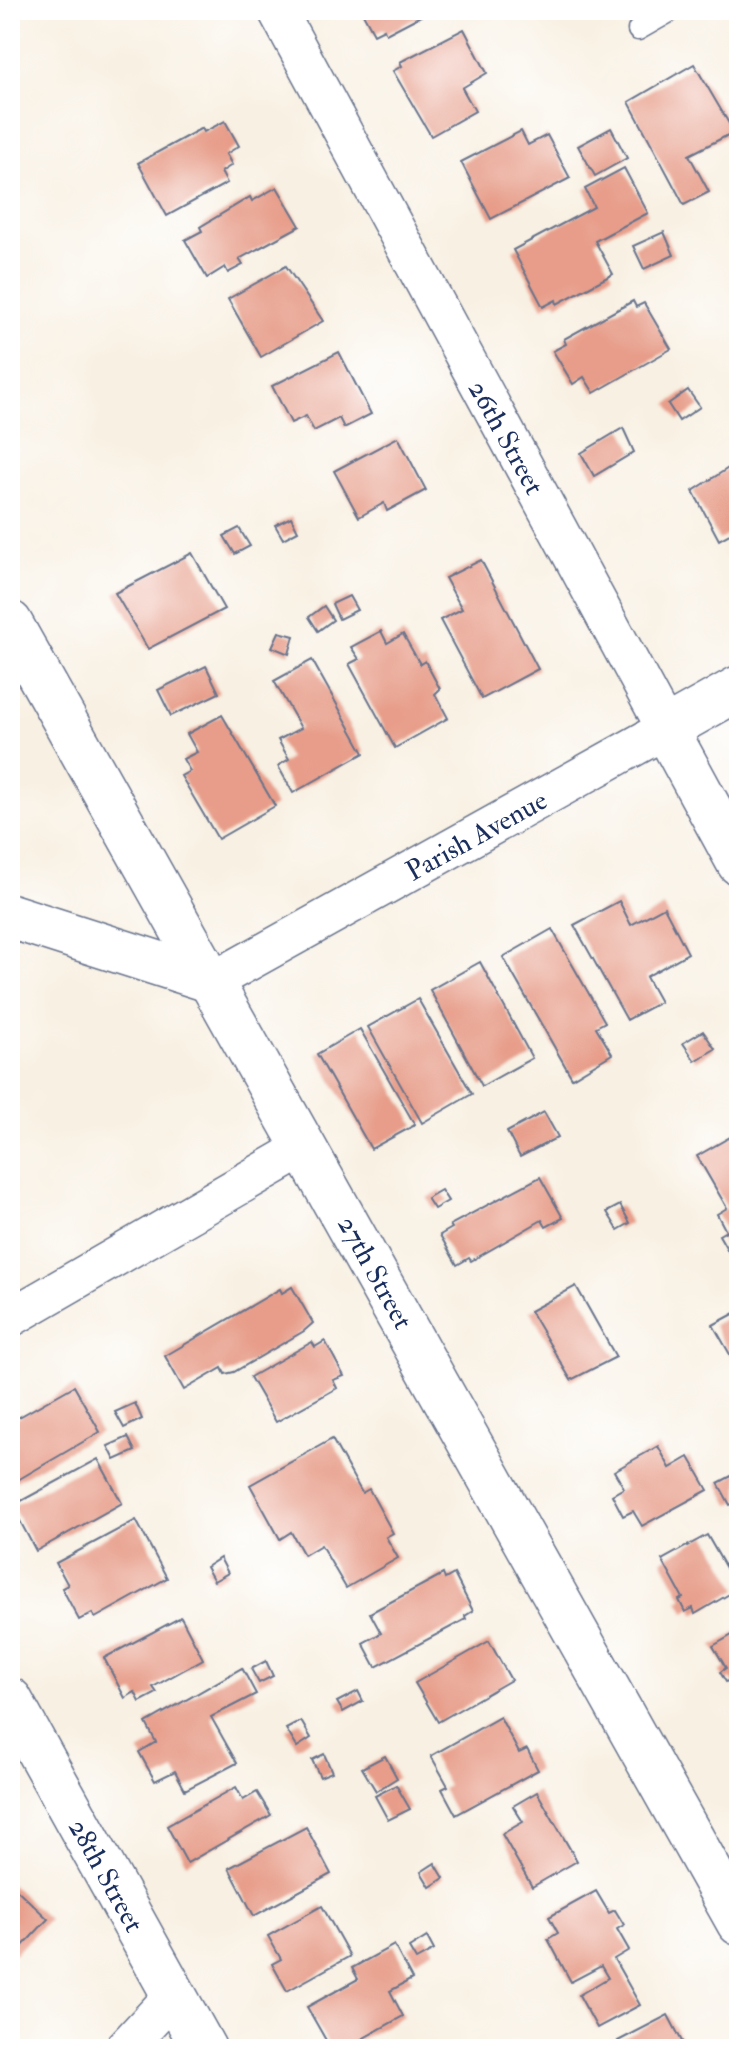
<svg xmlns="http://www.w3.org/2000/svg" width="749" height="2059" font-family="'IM FELL Double Pica',serif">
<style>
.building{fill:#e79d89}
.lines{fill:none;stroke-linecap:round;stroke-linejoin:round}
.lane-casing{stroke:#68738c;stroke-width:23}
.street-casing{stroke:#68738c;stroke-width:41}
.secondary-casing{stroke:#68738c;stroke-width:47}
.primary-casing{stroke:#68738c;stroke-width:47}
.lane{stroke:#fff;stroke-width:20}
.street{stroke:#fff;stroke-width:38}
.secondary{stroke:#fff;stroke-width:44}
.primary{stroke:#fff;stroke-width:44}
.labels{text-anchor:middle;stroke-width:8;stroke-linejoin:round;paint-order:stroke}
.street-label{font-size:28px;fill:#1b2f5e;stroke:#fff}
</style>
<rect width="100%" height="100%" fill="#fff"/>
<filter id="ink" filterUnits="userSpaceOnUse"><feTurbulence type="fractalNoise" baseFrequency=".0125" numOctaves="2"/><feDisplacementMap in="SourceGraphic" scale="16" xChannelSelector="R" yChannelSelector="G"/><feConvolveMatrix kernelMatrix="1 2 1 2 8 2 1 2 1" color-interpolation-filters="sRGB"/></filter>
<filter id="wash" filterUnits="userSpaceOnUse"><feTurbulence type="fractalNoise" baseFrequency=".006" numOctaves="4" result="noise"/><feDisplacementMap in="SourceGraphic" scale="32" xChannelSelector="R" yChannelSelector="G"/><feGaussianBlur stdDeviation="1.8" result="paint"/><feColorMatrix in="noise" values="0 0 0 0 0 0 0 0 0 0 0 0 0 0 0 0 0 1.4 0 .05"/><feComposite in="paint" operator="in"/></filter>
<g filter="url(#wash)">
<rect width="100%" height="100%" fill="#f8f0e2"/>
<g id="blocks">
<g class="building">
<polygon points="361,10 432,10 386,34 384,29 374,34"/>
<polygon points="464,29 487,73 462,88 475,111 431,136 393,71 402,66 400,62"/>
<polygon points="694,64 734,132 689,155 709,192 684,205 629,102"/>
<polygon points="225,121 239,146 226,154 232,165 221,172 227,183 167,216 138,163 202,128 204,132"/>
<polygon points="611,128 627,158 595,176 578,146"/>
<polygon points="521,131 528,145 547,135 570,178 491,219 461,162"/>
<polygon points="624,168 648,213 595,241 613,274 557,304 556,300 543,307 513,250 594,207 585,189"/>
<polygon points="277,187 300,226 239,259 243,265 228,273 225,267 207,278 185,240 202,231 200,227 250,197 252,201"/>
<polygon points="664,232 674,255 644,269 633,246"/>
<polygon points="286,266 323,321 261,357 228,299"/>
<polygon points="633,301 636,307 644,303 671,349 594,393 584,377 573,384 553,351 566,344 564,339"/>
<polygon points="339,352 371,414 344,428 339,418 314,431 306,416 291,423 272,386"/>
<polygon points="688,390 700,407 679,421 668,404"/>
<polygon points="623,428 634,452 594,476 581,453"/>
<polygon points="398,437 426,490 387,511 384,503 359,517 334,471"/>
<polygon points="739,461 739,529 719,540 693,491"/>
<polygon points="291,517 298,531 283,539 275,525"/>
<polygon points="239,528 250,546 235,554 224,536"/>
<polygon points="192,553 224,609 148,649 115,593"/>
<polygon points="481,560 538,669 482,699 440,620 462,609 445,578"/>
<polygon points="349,596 357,610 339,619 332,604"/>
<polygon points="324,606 333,620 318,631 309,617"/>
<polygon points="381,631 387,643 403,634 420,664 425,661 440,689 435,694 448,718 395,748 349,664 359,659 351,647"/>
<polygon points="279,632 294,636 289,654 272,647"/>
<polygon points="312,660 364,753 293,793 278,766 289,759 278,740 301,728 274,681"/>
<polygon points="206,666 219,693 171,716 158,690"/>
<polygon points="222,715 275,806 218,839 181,776 190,771 183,759 197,752 187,734"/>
<polygon points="619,901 631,925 664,907 688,953 646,977 660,1002 627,1020 574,925"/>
<polygon points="552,929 605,1022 596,1027 612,1054 572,1078 503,957"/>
<polygon points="480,962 532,1058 482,1086 430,990"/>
<polygon points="418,999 472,1094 422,1123 368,1027"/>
<polygon points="360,1029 415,1125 371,1149 317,1054"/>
<polygon points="703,1031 715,1049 695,1061 683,1043"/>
<polygon points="544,1112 558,1137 520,1157 507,1132"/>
<polygon points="739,1132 739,1270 719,1235 726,1231 717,1214 727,1208 697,1156"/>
<polygon points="540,1177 563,1218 546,1227 542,1220 471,1261 469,1258 457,1265 440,1235 452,1228 450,1225"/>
<polygon points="441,1190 448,1201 434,1209 427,1198"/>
<polygon points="620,1205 630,1223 618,1230 607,1212"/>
<polygon points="576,1286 616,1357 571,1380 530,1311"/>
<polygon points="292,1287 313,1323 304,1331 234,1372 225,1374 222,1368 184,1390 165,1356 280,1289 282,1293"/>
<polygon points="739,1311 739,1370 713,1325"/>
<polygon points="325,1341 344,1376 333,1380 337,1388 276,1422 250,1377 312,1342 315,1347"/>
<polygon points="74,1386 100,1432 16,1481 10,1471 10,1413 14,1420"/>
<polygon points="135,1403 142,1419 124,1428 115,1412"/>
<polygon points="128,1437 135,1451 115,1460 108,1446"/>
<polygon points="332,1439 362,1493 369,1489 393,1533 386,1537 398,1558 346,1588 321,1545 304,1555 291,1532 280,1539 250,1485"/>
<polygon points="658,1446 670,1468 689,1457 708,1490 642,1526 633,1511 623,1516 612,1495 624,1488 614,1471"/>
<polygon points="98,1459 122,1503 36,1551 12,1506"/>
<polygon points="739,1472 739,1500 730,1505 718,1483"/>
<polygon points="136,1520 167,1578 95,1618 92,1613 79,1620 62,1588 68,1585 56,1563"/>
<polygon points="707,1535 738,1589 695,1614 693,1608 685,1612 679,1600 683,1598 662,1560"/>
<polygon points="220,1558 228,1573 214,1581 206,1567"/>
<polygon points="443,1574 445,1579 454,1574 473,1611 465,1616 466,1619 376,1667 363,1643 381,1633 370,1613"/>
<polygon points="181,1617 203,1659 153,1687 157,1693 140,1702 135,1692 125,1698 104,1658"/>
<polygon points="739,1631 739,1692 731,1679 726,1682 720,1672 726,1668 713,1646"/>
<polygon points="489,1641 511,1680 438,1722 415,1683"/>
<polygon points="266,1661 273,1676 259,1683 251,1669"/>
<polygon points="242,1668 256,1694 211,1717 237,1763 185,1790 175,1771 155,1781 139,1752 156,1742 146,1723"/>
<polygon points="358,1691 363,1701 343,1712 337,1702"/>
<polygon points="500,1717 519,1753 527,1749 538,1770 456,1815 442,1789 448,1786 431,1756"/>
<polygon points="301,1721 311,1738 297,1747 286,1729"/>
<polygon points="324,1754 332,1772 320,1777 312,1760"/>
<polygon points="385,1756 397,1778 376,1791 362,1768"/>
<polygon points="396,1785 410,1809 388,1820 375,1796"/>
<polygon points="236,1787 243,1800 257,1792 271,1815 187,1863 167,1826"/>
<polygon points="537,1792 577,1861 532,1887 502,1834 523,1822 513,1806"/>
<polygon points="306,1827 331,1874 254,1916 229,1868"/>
<polygon points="435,1863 444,1878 430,1887 421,1872"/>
<polygon points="10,1883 48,1919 15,1954 10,1949"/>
<polygon points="596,1891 609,1913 615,1910 624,1925 617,1929 629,1950 614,1959 640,2005 597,2028 579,1995 608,1978 601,1966 571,1982 548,1939 558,1933 549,1917"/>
<polygon points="322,1906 350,1956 287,1991 272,1964 281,1959 268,1936"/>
<polygon points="427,1937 434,1950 416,1960 409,1948"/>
<polygon points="394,1945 412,1979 390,1991 403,2016 344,2049 331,2049 307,2007 358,1979 352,1968"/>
<polygon points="668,2015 686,2049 623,2049 618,2041"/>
</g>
</g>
</g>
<g filter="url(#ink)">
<use href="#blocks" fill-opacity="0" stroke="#68738c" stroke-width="2"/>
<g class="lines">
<defs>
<polyline id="lane" points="638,30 673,10"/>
<g id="street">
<polyline points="213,981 666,729 277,10"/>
<polyline points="10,1318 306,1147"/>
<polyline points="124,2049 174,1995"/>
</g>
<g id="secondary">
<polyline points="10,623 739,1923"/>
<polyline points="10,916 213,981"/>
<polyline points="10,1700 204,2049"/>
</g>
<polyline id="primary" points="739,688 666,729 739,863"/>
</defs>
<use href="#lane" class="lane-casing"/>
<use href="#street" class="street-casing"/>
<use href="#secondary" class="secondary-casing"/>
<use href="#primary" class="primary-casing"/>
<use href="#lane" class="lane"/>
<use href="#street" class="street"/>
<use href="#secondary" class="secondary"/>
<use href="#primary" class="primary"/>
</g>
</g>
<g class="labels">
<g class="street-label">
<text transform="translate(507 437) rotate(61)" y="10">26th Street</text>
<text transform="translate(476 835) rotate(-29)" y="10">Parish Avenue</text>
<text transform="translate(376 1272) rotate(61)" y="10">27th Street</text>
<text transform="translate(107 1875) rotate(61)" y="10">28th Street</text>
</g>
</g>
<rect width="749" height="2059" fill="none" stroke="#fff" stroke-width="40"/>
</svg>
